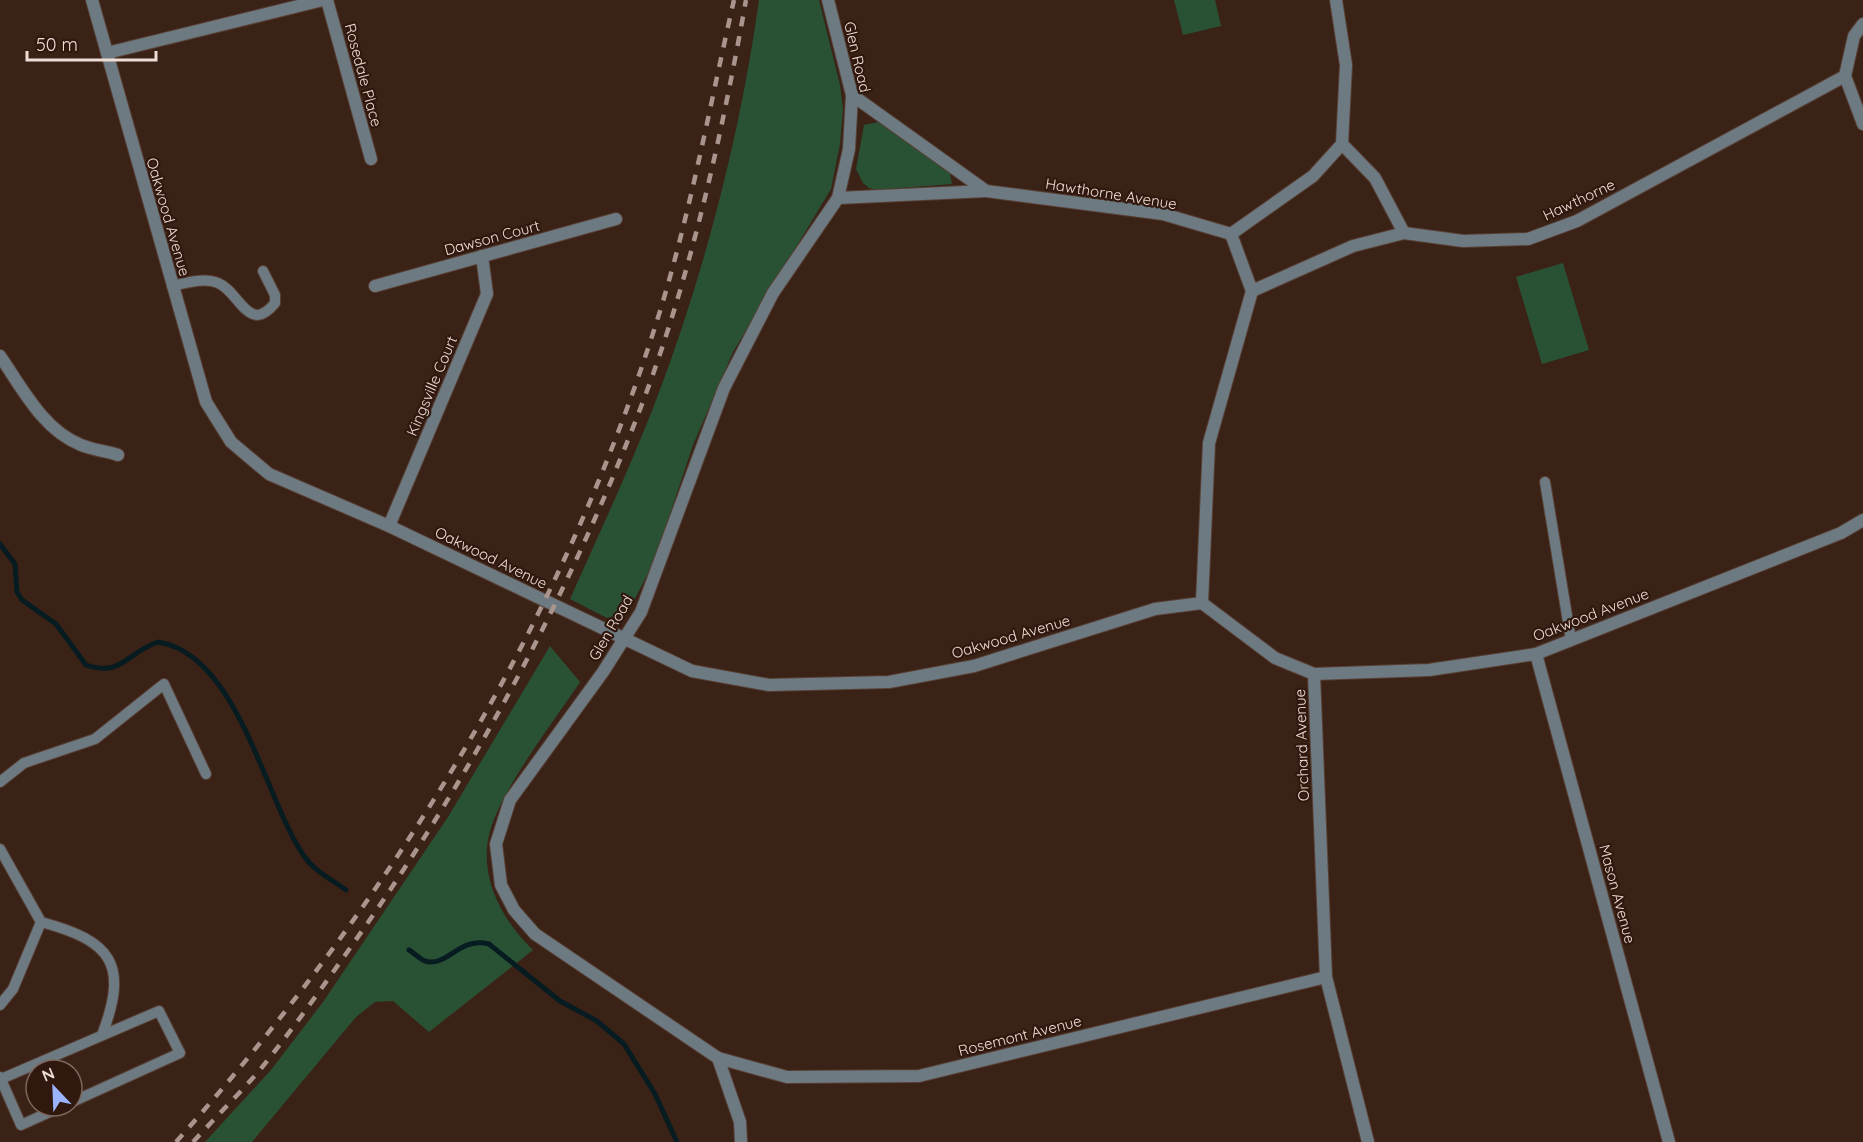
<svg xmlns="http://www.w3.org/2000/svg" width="1863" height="1142" font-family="Quicksand,sans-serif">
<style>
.green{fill:#295234}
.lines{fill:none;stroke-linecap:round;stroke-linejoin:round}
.stream{stroke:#071c21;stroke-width:5}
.lane-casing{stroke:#584036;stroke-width:12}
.street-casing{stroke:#584036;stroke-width:14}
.lane{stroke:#6d7a82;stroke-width:10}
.street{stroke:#6d7a82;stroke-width:12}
.rail{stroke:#a9958d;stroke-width:4.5;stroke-dasharray:10 10;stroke-linecap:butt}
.labels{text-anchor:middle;stroke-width:4.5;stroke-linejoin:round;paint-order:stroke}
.street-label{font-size:15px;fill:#eeddd6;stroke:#30180e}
</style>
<rect width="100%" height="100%" fill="#3b2217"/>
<g class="green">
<path d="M 759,0 L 819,0 L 840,85 L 843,109 L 840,144 L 831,189 L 733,352 L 693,445 L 654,562 L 628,612 L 607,618 L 570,599 C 599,534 629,470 655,403 C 704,275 740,136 759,0 Z"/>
<polygon points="1174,0 1215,0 1221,26 1183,35"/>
<polygon points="878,122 950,173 952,184 876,190 869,188 863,183 856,169 864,125"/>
<polygon points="1563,263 1589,350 1542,364 1516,277"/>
<path d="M 550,646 L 580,682 C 553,723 500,790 489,835 C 479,878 503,922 533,950 L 429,1032 L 393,1001 L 375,1002 L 356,1017 L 252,1142 L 205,1142 L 271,1070 L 323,1002 L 448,817 Z"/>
</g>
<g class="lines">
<g class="stream">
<path d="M 0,544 L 15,564 L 17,592 L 22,600 L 56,624 L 86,665 C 122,677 126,653 158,642 C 238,654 265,800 304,856 C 314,871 331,879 346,890"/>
<path d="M 409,950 C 414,953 420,959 425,961 C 447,968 459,936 489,944 L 560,1001 L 597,1021 L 624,1044 L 655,1094 L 677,1142"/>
</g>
<defs>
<g id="lane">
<path d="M 172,286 C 186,283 204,277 218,283 C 239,291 249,336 275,303 L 275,295 L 263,271"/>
<polyline points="1545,482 1571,640"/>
<polyline points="0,782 24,763 95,739 164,684 206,774"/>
<polyline points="0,849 41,922 13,989 0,1005"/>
<path d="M 41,922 C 112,941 129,964 102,1035"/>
<polyline points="0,1077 21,1125 63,1106"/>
<polyline points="1,1079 159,1011 180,1053 72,1102"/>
</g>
<g id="street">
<polyline points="92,0 206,402 231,442 269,474 389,526 692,671 769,685 889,682 974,666 1155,609 1202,603"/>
<polyline points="327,0 371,159"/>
<polyline points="1336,0 1346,65 1342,144 1375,178 1404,233"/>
<polyline points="107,53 323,0"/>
<polyline points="1845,76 1863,124"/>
<polyline points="852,95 986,191 1163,214 1231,234 1313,176 1342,144"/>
<polyline points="838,198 986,191"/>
<polyline points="375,286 616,219"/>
<polyline points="1252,291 1353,246 1404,233 1463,241 1528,239 1577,221 1845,76 1854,36 1863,24"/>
<path d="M 0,356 C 22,388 43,430 81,445 C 93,450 106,451 118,455"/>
<polyline points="389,526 487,294 482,256"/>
<polyline points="1202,603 1275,658 1314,674 1429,670 1536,654 1841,533 1863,520"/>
<polyline points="1202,603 1209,443 1252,291 1231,234"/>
<polyline points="1536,654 1669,1142"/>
<polyline points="1314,674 1326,977 1368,1142"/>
<polyline points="718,1058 787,1077 919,1076 1326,977"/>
<polyline points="741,1142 740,1122 718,1058 535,934 514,910 501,885 496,844 510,800 603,672 641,612 724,388 773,293 838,198 849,149 852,95 828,0"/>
</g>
</defs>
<use href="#lane" class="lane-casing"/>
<use href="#street" class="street-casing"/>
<use href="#lane" class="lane"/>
<use href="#street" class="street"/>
<g class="rail">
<path d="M 176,1142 C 387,905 558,631 655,327 C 689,221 709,109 734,0"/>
<path d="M 193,1142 C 215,1118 238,1095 259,1071 C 293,1029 324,985 355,941 C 470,778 567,599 639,412 C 690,280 721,139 746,0"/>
</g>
</g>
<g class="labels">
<g class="street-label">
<text transform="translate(857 57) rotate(77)" y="5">Glen Road</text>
<text transform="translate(363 75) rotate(75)" y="5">Rosedale Place</text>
<text transform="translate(1111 194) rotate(9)" y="5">Hawthorne Avenue</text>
<text transform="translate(1579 200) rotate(-25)" y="5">Hawthorne</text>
<text transform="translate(168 217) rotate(74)" y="5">Oakwood Avenue</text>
<text transform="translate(492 238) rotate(-15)" y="5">Dawson Court</text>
<text transform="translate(432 386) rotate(-67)" y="5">Kingsville Court</text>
<text transform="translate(491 558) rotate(26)" y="5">Oakwood Avenue</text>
<text transform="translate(1591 615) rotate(-21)" y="5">Oakwood Avenue</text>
<text transform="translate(611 628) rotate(-60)" y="5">Glen Road</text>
<text transform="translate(1011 637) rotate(-16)" y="5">Oakwood Avenue</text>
<text transform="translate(1302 745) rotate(-92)" y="5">Orchard Avenue</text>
<text transform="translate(1617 894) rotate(75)" y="5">Mason Avenue</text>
<text transform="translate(1020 1036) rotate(-14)" y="5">Rosemont Avenue</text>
</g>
</g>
<g transform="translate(54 1088) rotate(337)"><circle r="28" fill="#30180e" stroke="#7c675e" stroke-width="1.5"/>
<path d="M0-4.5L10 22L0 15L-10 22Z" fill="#9bb4fd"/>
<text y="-9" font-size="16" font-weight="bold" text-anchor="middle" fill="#eeddd6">N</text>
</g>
<path d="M27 51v9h129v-9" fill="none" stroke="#eeddd6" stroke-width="3"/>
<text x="36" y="51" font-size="18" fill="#eeddd6" stroke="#30180e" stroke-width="4.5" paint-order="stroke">50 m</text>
</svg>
